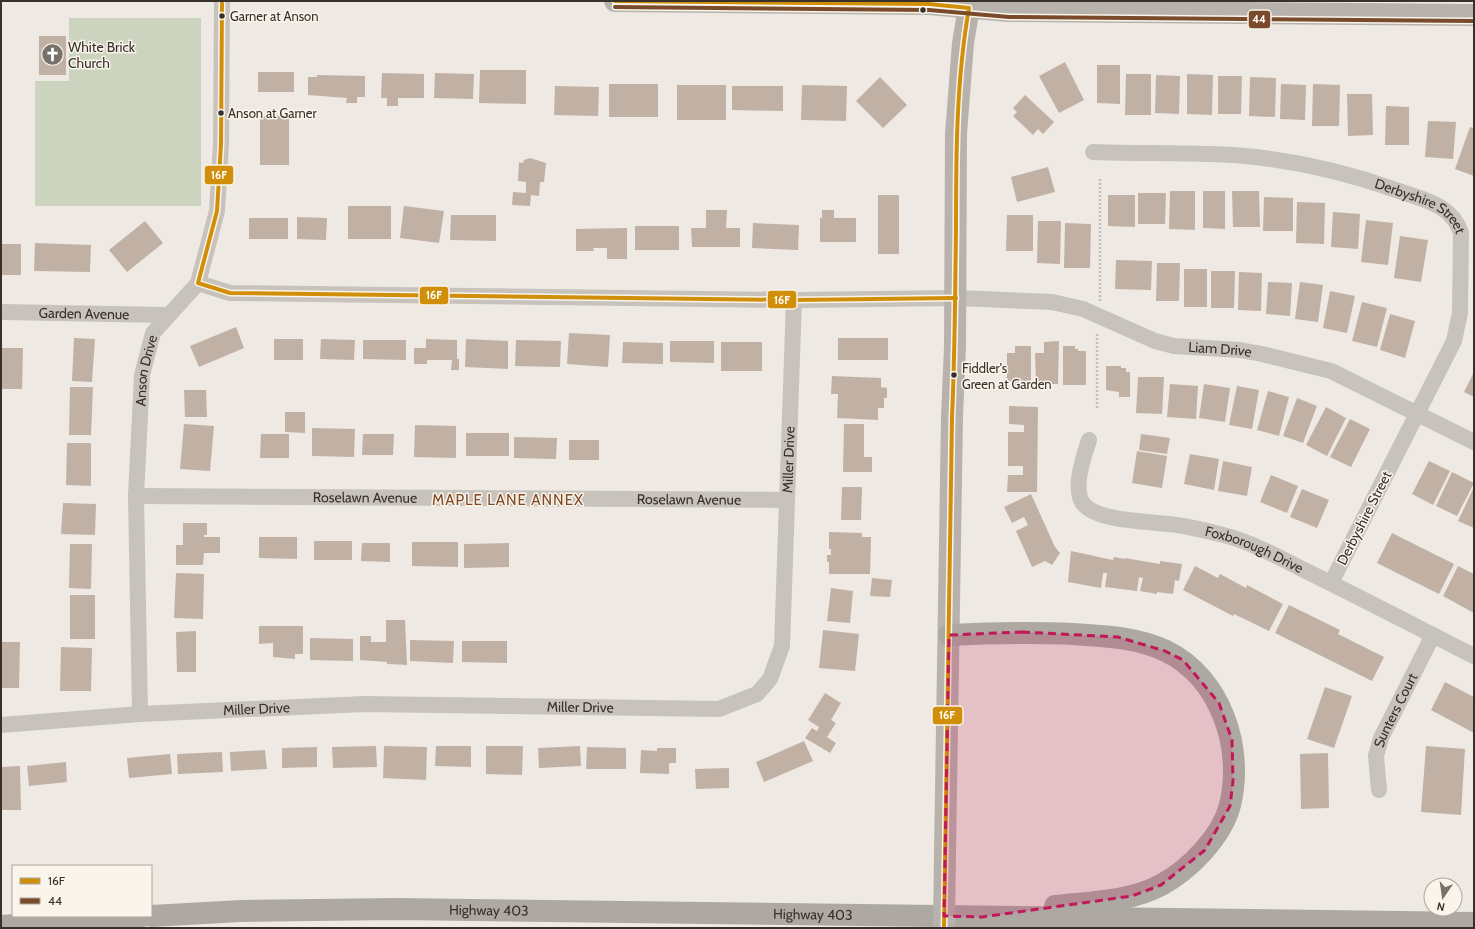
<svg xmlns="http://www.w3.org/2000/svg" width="1475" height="929" font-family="Cabin,sans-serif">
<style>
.green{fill:#ccd3be}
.building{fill:#c1b1a5}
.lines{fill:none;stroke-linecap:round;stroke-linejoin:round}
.path{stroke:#c0bbb4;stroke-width:2.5;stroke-dasharray:2 2;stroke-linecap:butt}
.street{stroke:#c7c2bc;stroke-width:16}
.secondary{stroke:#b8b2ac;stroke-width:22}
.highway{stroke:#ada9a2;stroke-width:22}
.secondary-bridge{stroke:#b8b2ac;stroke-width:22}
.bus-1-casing{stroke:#f9f5eb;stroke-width:7}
.bus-2-casing{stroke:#f9f5eb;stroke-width:7}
.bus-1{stroke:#d18e08;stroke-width:4}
.bus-2{stroke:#7a4b2a;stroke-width:4}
.marked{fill:#c2185b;fill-opacity:0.2;stroke:#c2185b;stroke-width:3;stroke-dasharray:8 5;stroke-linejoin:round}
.bus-dot{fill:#38302a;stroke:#f9f5eb;stroke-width:1.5}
.labels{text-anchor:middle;stroke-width:3;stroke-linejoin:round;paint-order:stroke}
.bus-label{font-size:13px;fill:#38302a;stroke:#f9f5eb;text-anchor:start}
.poi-label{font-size:14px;fill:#38302a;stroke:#f9f5eb;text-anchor:start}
.street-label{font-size:14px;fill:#38302a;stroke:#f9f5eb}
.neighbourhood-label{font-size:15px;letter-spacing:1px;fill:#834826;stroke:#f9f5eb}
.line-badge{stroke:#f9f5eb;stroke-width:1.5}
.badge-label{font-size:11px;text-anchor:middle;font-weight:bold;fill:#fff}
</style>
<rect width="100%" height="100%" fill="#eeeae3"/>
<polygon class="green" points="69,18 201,18 201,206 35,206 35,81 69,81"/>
<g class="building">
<rect x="39" y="36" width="27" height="39"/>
<polygon points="1065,62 1084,100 1059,113 1039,76"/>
<polygon points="1097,65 1120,65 1120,104 1097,103"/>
<polygon points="480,70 526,70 526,104 479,103"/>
<rect x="258" y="72" width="36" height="20"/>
<polygon points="382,73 424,74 424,98 398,98 398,106 387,106 387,98 381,98"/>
<polygon points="435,73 474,74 473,99 434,98"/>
<polygon points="1126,74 1151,74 1151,115 1125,115"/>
<polygon points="1187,74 1213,75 1212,115 1187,114"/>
<polygon points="317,75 365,76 365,97 357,97 357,103 346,103 347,98 308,95 308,77 317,77"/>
<polygon points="1156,75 1180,76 1179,114 1155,113"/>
<polygon points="1218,76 1242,76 1241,114 1218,114"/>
<polygon points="880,77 907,105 883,128 856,101"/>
<polygon points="1250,77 1276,78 1275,117 1249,116"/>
<rect x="609" y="84" width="49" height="33"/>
<polygon points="1281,84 1306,85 1305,120 1280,119"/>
<polygon points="1313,84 1340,85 1339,126 1312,126"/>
<rect x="677" y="85" width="49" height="35"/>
<polygon points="802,85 847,86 846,121 801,120"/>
<polygon points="555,86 599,87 598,116 554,115"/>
<polygon points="732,86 783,86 783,111 732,110"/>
<polygon points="1347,94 1372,94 1373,135 1348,136"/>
<polygon points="1025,95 1054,122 1043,134 1038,129 1033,135 1013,116 1017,112 1013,108"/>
<polygon points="1386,106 1409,107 1409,145 1385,145"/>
<rect x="260" y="116" width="29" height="49"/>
<polygon points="1428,121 1456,122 1453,159 1425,157"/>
<polygon points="1470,127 1474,128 1474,176 1455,169"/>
<polygon points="530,158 546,163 544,182 540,182 539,196 531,195 530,206 512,205 513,192 526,193 526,182 518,181 519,162 523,163 524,160"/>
<polygon points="1048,167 1055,192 1017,202 1011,177"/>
<polygon points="1170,191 1195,191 1195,230 1169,229"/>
<polygon points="1203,191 1225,191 1225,229 1203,228"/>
<polygon points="1232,191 1259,191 1260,227 1233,227"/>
<polygon points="1138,193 1166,193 1165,224 1138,224"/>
<rect x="878" y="195" width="21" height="59"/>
<polygon points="1108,195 1135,195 1135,227 1108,226"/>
<polygon points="1264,197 1293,198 1293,231 1263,231"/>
<polygon points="1297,202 1325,203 1324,244 1296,243"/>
<rect x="348" y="206" width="43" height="33"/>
<polygon points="404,206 444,211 439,243 400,238"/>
<polygon points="706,210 727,210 726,228 740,228 740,247 692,247 691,228 706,228"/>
<polygon points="822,210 834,210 834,218 856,218 856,242 820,242 820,218 822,218"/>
<polygon points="1333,212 1360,214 1358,249 1331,247"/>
<polygon points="451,215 496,215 496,241 450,240"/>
<polygon points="1007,215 1033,215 1033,251 1006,251"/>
<polygon points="297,217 327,218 326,240 297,239"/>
<rect x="249" y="218" width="39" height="21"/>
<polygon points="1366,220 1393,223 1388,265 1361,262"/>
<polygon points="145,221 163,243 127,272 109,250"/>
<polygon points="1038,221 1061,221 1060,264 1037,263"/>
<polygon points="753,223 799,225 798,250 752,248"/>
<polygon points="1065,223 1091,224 1090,268 1064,268"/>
<rect x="635" y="226" width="44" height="24"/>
<polygon points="627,228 627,259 607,259 607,248 593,248 594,251 576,251 576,229"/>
<polygon points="1400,236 1428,240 1421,282 1394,278"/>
<polygon points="35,243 91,245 90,272 34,271"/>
<rect x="1" y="244" width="20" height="31"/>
<polygon points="1116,260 1152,261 1151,290 1115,289"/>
<polygon points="1157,263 1180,263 1179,301 1156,301"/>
<rect x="1184" y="269" width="23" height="38"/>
<polygon points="1211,271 1235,271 1234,308 1211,308"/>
<polygon points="1239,272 1262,273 1261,311 1238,310"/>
<polygon points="1268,282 1292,283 1290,316 1266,314"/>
<polygon points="1300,282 1323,285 1318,322 1295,319"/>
<polygon points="1330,291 1355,296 1347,333 1323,328"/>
<polygon points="1362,302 1387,308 1377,347 1352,341"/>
<polygon points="1390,314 1415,321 1405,358 1380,350"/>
<polygon points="236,327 244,348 199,367 190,346"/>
<polygon points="569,333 610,335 608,367 567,364"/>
<polygon points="74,338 95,339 92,382 72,381"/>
<rect x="838" y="338" width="50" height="22"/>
<rect x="274" y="339" width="29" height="21"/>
<polygon points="321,339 355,340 354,360 320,359"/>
<polygon points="426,339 457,340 457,359 459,359 459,370 451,370 452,360 427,360 427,364 414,364 414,348 426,348"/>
<polygon points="466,339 508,341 508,369 465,367"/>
<polygon points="363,340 406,340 406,360 363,359"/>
<polygon points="516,340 561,341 560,367 515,366"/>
<polygon points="670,341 714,341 714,363 670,362"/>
<polygon points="1059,341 1058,384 1036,384 1035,353 1044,353 1044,342"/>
<polygon points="623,342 663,343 663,364 622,363"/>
<rect x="721" y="342" width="41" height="29"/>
<polygon points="1015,346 1031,346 1031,386 1013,386 1013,381 1007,381 1007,353 1015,353"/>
<polygon points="1063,346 1075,346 1075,349 1078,349 1078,351 1086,351 1086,385 1063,385"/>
<polygon points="1,348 23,348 22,389 1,389"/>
<polygon points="1106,366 1121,366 1121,368 1126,368 1126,372 1130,372 1130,397 1119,397 1119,392 1106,390"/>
<polygon points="1474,372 1474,397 1464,392"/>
<polygon points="832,376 881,378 881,387 887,388 887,398 884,398 884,408 878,408 878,420 837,418 838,394 831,394"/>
<polygon points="1138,377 1164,377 1162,414 1136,413"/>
<polygon points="1170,384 1198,386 1196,419 1167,417"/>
<polygon points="1204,384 1230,388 1225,422 1199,418"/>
<polygon points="1237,386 1259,390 1252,429 1229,425"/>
<polygon points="70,387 93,387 91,435 69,435"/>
<polygon points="184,390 206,390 207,417 185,417"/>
<polygon points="1268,391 1289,397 1279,436 1257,430"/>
<polygon points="1297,398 1317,406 1303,443 1283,436"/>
<polygon points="1009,406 1038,407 1037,492 1007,492 1008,475 1023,475 1023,466 1008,466 1008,432 1024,432 1024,425 1009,424"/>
<polygon points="1326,407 1346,418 1327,456 1306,445"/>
<polygon points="285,412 305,412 305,433 285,432"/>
<polygon points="1350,419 1370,429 1351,467 1330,457"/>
<polygon points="184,424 214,426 210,471 180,469"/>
<polygon points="844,424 864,424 864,457 872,457 872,472 843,472"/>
<polygon points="415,425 456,426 456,458 414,457"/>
<polygon points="312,428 355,429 354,457 312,456"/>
<rect x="466" y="433" width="43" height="23"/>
<polygon points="261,434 289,434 289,458 260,458"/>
<polygon points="363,434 394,434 393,455 362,455"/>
<polygon points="1141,434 1170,438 1167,454 1139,450"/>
<polygon points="514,437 557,438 556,459 514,458"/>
<rect x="569" y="440" width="30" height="20"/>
<polygon points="67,443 91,443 91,486 66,485"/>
<polygon points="1137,451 1167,456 1162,488 1132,483"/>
<polygon points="1190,454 1219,459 1214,490 1184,484"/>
<polygon points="1223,461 1252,467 1247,496 1218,491"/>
<polygon points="1429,461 1450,471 1433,505 1412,494"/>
<polygon points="1452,472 1474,483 1457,516 1436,506"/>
<polygon points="1271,475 1298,486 1287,513 1260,502"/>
<polygon points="842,487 862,487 861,520 841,520"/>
<polygon points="1474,487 1474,528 1458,521"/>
<polygon points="1302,489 1329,500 1317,528 1290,517"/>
<polygon points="1031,494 1055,547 1060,553 1052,565 1045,561 1032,567 1016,531 1028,525 1024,517 1012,523 1004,507"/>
<polygon points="63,503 96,504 95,535 61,534"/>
<polygon points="183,523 207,523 207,535 204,535 204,537 220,537 220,553 204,553 203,565 176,565 176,545 183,545"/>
<polygon points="829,532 862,533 862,537 871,537 870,574 829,574 829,562 827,562 827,555 831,555 831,549 829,549"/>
<polygon points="1392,533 1454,564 1439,594 1377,563"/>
<polygon points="259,537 297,537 297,559 259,558"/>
<rect x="314" y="541" width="38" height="19"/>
<polygon points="412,542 458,542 458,567 412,566"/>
<polygon points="362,543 390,543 390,562 361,561"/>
<polygon points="509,543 509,567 464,568 464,544"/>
<polygon points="70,544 92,544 91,589 69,588"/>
<polygon points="1071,551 1113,560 1114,557 1125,559 1125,558 1160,564 1160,561 1182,564 1179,581 1175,580 1173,594 1157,592 1157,594 1140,591 1143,578 1139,577 1137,591 1105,587 1107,573 1103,573 1101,588 1068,582"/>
<polygon points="1195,566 1218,578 1220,574 1246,588 1247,585 1283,604 1269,631 1234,614 1233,616 1183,590"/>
<polygon points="1458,566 1474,574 1474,613 1443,596"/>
<polygon points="176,573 204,574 203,619 174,618"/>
<polygon points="872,578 892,580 890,597 870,596"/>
<polygon points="831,588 853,591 850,623 827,621"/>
<rect x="70" y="595" width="25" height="44"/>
<polygon points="1289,605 1340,630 1338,634 1384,657 1372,681 1275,633"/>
<polygon points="386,620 405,620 407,665 387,664 387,662 360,660 360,636 371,636 371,642 386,642"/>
<polygon points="259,626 303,626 303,654 295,654 295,659 273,657 273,643 259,644"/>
<polygon points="823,630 859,634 855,671 819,668"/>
<polygon points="196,631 196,672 177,672 176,632"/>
<polygon points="310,638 353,639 353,661 310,660"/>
<polygon points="410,640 454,641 453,663 410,661"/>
<polygon points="462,641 507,641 507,663 462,662"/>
<polygon points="1,642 20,642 19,688 1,688"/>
<polygon points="61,647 92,648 91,691 60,691"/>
<polygon points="1445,682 1474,697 1474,733 1431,710"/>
<polygon points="1325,687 1352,696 1334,748 1307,739"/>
<polygon points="825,693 841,703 831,720 836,723 827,737 836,743 830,753 805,738 812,728 817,731 819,727 808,720"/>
<polygon points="804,741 813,761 764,782 756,762"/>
<polygon points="376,746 377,767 333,768 332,747"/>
<polygon points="384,746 427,747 426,780 383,778"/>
<polygon points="436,746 471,746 471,767 435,766"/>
<polygon points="486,746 523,746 522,775 486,774"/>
<polygon points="580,746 581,766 539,768 538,748"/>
<polygon points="1426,746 1465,749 1461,815 1421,812"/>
<polygon points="317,747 317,767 282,768 282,748"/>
<polygon points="587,747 626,748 626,769 586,769"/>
<polygon points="657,748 676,748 676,763 669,763 669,774 640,773 641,750 657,751"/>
<polygon points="265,750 267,769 231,771 230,752"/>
<polygon points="222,752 223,772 178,774 177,754"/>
<polygon points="1328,753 1329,808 1301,809 1300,754"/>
<polygon points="170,754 172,774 129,778 127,758"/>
<polygon points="66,762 67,782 29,786 27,766"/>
<polygon points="20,766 21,810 1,810 1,767"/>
<polygon points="729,768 729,788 696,789 695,769"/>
</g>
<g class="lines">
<g class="path">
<polyline points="1100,301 1100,179"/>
<polyline points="1097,408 1097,332"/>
</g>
<g class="street">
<path id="s1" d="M 1093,152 C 1144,154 1195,152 1245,156 C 1299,161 1349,173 1399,191 C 1425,200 1452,205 1461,233 L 1460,313 L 1454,341 L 1331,583"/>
<path id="s2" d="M 198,283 L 230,293 L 794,300 L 956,298 L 1052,302 L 1083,309 L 1155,341 L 1174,346 L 1240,350 L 1262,354 L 1331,371 L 1474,442"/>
<path id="s3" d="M 1,312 L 167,315"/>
<path id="s4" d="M 1089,440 C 1084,456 1073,486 1082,502 C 1095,523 1155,521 1177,525 C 1190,527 1203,530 1215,533 C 1246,539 1276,556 1304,570 C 1361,598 1417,627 1474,656"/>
<path id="s5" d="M 136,496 L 787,500"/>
<path id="s6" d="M 140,714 L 136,496 L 142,375 L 153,333 L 198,283 L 217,211 L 221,144 L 222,1"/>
<path id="s7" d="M 1,725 L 140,714 L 364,704 L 719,709 L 757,694 L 770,679 L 782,646 L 794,300"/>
<path id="s8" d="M 1379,790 L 1376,756 L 1381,738 L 1433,635"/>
</g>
<g class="secondary">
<polyline points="615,1 929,4 1009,11 1474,15"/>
<polyline points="945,852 952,417 955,346 956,134 963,43 970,1"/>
</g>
<g class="highway">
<path d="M 949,635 C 991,633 1031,632 1073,634 C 1104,636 1137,637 1166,651 C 1221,678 1244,748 1230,805 C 1222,837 1189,870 1161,885 C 1130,902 1090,902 1055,906"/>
<path id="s9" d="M 151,916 L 241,911 L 397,909 L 1474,923"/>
<polyline points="1,926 142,916"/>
</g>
<polyline class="secondary-bridge" points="944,928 945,852"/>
<defs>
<g id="bus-1">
<polyline points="222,1 221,144 217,211 198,283 230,293 794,300 956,298"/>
<path d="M 615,1 L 929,4 L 969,8 C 956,82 956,157 956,232 C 955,294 955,355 952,417 L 944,928"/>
</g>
<polyline id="bus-2" points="615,7 929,10 1009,17 1474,21"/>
</defs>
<use href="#bus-1" class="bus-1-casing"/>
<use href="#bus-2" class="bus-2-casing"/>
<use href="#bus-1" class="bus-1"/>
<use href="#bus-2" class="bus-2"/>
</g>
<path class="marked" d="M 1022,632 L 1118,637 L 1165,651 L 1183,660 L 1219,703 L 1232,740 L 1233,781 L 1230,806 L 1205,850 L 1161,885 L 1132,896 L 982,917 L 944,916 L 949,635 Z"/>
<defs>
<symbol id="church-disc" viewBox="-11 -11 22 22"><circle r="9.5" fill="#78716b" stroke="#f9f5eb"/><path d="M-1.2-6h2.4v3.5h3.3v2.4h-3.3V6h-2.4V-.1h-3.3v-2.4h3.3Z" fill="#fff"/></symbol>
</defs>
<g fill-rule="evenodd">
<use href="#church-disc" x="40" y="42" width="25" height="25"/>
</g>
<g class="bus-dot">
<circle cx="923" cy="10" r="3.5"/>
<circle cx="222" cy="16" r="3.5"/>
<circle cx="221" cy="113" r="3.5"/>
<circle cx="954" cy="375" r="3.5"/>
</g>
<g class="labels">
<g class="bus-label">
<text x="230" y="21">Garner at Anson</text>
<text x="228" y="118">Anson at Garner</text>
<text x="962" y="373">Fiddler's<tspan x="962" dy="16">Green at Garden</tspan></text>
</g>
<g class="poi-label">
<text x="68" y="52">White Brick<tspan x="68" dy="16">Church</tspan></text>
</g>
<g class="street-label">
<text dy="5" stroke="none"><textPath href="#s1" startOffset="337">Derbyshire Street</textPath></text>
<text dy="5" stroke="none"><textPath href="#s3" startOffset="83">Garden Avenue</textPath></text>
<text dy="5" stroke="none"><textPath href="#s2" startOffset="1032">Liam Drive</textPath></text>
<text dy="5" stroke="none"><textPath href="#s6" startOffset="344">Anson Drive</textPath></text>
<text dy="5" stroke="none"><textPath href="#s7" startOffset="1001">Miller Drive</textPath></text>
<text dy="5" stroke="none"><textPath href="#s5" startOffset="229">Roselawn Avenue</textPath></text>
<text dy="5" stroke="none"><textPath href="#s5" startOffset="553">Roselawn Avenue</textPath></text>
<text transform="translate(1364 518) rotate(-63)" y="5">Derbyshire Street</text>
<text dy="5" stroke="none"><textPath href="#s4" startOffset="245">Foxborough Drive</textPath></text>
<text dy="5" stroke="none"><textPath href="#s7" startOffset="580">Miller Drive</textPath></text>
<text dy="5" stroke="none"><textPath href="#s7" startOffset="256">Miller Drive</textPath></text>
<text dy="5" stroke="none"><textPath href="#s8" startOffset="84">Sunters Court</textPath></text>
<text dy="5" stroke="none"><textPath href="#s9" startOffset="338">Highway 403</textPath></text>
<text dy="5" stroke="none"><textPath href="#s9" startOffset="662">Highway 403</textPath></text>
</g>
<g class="neighbourhood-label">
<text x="508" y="505">MAPLE LANE ANNEX</text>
</g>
</g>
<g class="line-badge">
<rect x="1248" y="10" width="23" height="19" rx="4" fill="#7a4b2a"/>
<rect x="204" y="165" width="30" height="20" rx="4" fill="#d18e08"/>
<rect x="419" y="286" width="30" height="19" rx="4" fill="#d18e08"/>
<rect x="767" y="290" width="30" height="19" rx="4" fill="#d18e08"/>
<rect x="932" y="706" width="31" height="19" rx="4" fill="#d18e08"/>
</g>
<g class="badge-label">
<text x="1259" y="23">44</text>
<text x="219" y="179">16F</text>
<text x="434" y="299">16F</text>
<text x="782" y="304">16F</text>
<text x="947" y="719">16F</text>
</g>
<rect width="1475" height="929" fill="none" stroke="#38302a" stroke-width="4"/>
<rect x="12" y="865" width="140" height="52" fill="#f9f5eb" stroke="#aca69e"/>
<rect x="20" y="878" width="20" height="6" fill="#d18e08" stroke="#aca69e"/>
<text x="48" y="885" font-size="12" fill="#38302a">16F</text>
<rect x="20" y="898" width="20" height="6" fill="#7a4b2a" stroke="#aca69e"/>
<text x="48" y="905" font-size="12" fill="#38302a">44</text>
<g transform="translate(1443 897) rotate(193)"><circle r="19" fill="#f9f5eb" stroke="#aca69e"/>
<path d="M0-3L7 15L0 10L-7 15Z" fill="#78716b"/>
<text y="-6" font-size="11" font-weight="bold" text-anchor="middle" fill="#38302a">N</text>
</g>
</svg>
